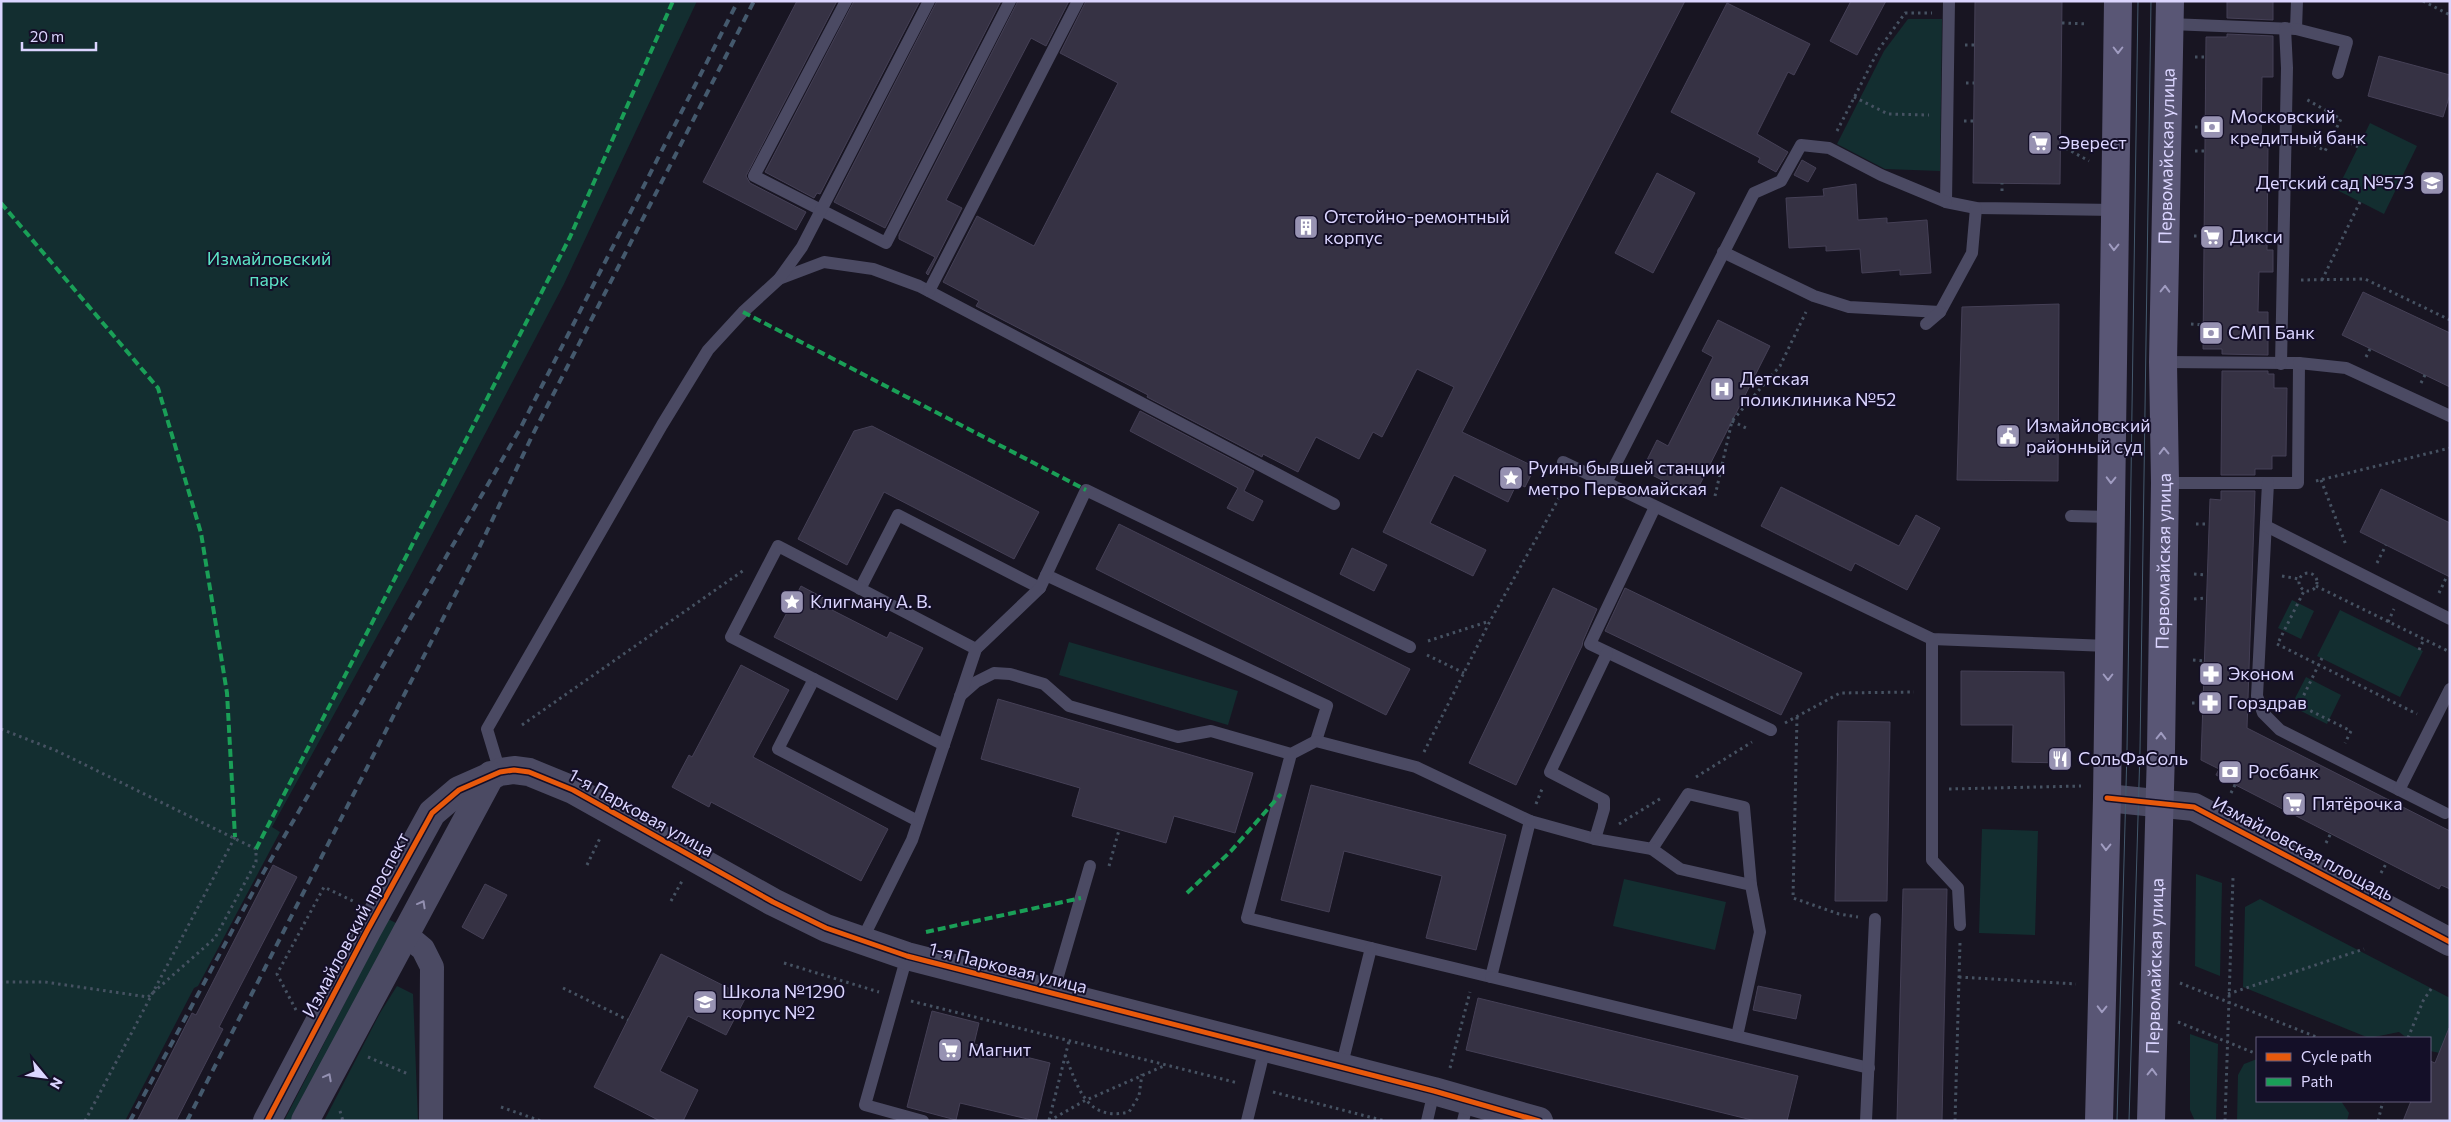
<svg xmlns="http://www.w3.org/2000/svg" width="2451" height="1122" font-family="Commissioner,sans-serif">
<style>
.green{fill:#132e30}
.building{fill:#363244;stroke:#454056}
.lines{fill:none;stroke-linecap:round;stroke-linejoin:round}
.path{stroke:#465262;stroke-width:3;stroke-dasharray:2.5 4;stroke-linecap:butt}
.service{stroke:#4b4a63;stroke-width:12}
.minor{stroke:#4b4a63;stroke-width:24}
.tertiary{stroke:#4b4a63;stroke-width:28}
.secondary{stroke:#595675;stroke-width:28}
.tram{stroke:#44596d;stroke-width:1}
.rail{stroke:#44596d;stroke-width:4;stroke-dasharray:8 6;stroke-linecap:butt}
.quiet{stroke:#1a9f57;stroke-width:4;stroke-dasharray:8 4;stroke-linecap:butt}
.cycleway-casing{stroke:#140f28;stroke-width:8}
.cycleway{stroke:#e8590c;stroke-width:5}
.oneway{stroke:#a09cc1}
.oneway2{stroke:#9390b1}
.labels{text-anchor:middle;stroke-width:4;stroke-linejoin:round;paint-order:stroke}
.poi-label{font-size:18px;fill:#dbd5ff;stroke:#140f28;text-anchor:start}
.street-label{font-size:18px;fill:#dbd5ff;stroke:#140f28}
.park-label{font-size:18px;fill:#5de3c6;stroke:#140f28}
</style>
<rect width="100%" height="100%" fill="#181522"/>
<g class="green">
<polygon points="1,1 697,1 564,284 408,580 272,827 280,832 198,986 194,988 125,1121 1,1121"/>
<polygon points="1908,19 1942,19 1940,171 1885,169 1837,144 1884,51"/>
<polygon points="2370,123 2417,146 2384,214 2337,190"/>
<polygon points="2292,600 2314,611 2301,639 2278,628"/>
<polygon points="2340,610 2423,651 2400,697 2317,656"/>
<polygon points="1069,642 1238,691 1228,725 1059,675"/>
<polygon points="2306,677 2341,695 2327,724 2291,706"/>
<polygon points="1982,829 2038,831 2035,935 1979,933"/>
<polygon points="2196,874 2222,883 2220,976 2195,966"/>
<polygon points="1624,879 1726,902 1715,950 1613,926"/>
<polygon points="2260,899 2450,998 2450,1055 2430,1051 2430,1038 2407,1038 2399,1032 2369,1038 2243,987 2245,907"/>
<polygon points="388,919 398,924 297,1121 284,1121"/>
<polygon points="397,986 413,994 418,1121 324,1121 380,1013"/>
<polygon points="2190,1034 2218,1044 2216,1121 2195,1121 2190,1110"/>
<polygon points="2257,1059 2257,1101 2341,1101 2349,1113 2347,1121 2237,1121 2238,1075 2244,1064"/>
</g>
<g class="building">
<polygon points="797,1 837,1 746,176 750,183 806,212 796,230 703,182"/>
<polygon points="854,1 920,1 820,194 817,193 814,198 765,172"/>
<polygon points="937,1 1001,1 885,228 834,202"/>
<polygon points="1018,1 1069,1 1046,46 1031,38 946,200 962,208 928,275 926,273 935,257 899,239 899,235"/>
<polygon points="1086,1 1685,1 1462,432 1535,467 1525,487 1517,483 1508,502 1454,475 1430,523 1486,550 1473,576 1383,532 1454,387 1417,369 1382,437 1373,432 1359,459 1316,437 1298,472 1263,454 1262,457 1147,397 1148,395 976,306 979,301 943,282 977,216 1034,246 1118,83 1060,53"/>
<polygon points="1851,1 1886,1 1857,55 1830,41"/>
<polygon points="1975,1 2062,1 2060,184 1973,183"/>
<polygon points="2227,1 2273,1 2273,20 2227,18"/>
<polygon points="1727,3 1810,44 1794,75 1788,72 1757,134 1788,152 1776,172 1758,162 1760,158 1671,112"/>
<polygon points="2227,34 2273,36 2273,77 2262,77 2261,144 2268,144 2267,250 2273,250 2273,272 2259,272 2258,312 2268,312 2268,355 2222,354 2222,349 2203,349 2206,37 2227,37"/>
<polygon points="2379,56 2450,75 2450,94 2443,117 2368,96"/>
<polygon points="1802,160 1816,168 1808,182 1794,175"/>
<polygon points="1657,173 1695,193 1653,273 1615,253"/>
<polygon points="1856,184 1858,220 1887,218 1887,223 1927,220 1931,273 1900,275 1900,270 1862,273 1860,249 1826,251 1826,246 1789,248 1786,198 1824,196 1823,189"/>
<polygon points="2363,292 2450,333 2450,387 2342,335"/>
<polygon points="2059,304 2058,481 1957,480 1962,307"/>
<polygon points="1718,320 1770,346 1694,496 1642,470 1657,440 1668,446 1713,357 1702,351"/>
<polygon points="2222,371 2268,371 2268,374 2274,374 2274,388 2287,388 2286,456 2272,456 2272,469 2255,469 2255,475 2221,475"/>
<polygon points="1140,411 1254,471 1244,491 1263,501 1253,521 1227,508 1238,488 1130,431"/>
<polygon points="872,426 1039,512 1014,559 884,492 847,565 798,539 854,431"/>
<polygon points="1781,487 1899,546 1916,515 1940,528 1907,590 1855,563 1851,571 1761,526"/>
<polygon points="2381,489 2450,523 2450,577 2360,532"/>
<polygon points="2221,491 2255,491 2247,728 2450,831 2450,889 2441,885 2439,889 2216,775 2219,769 2201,760 2210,499 2221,500"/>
<polygon points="1119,524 1410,669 1386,715 1096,569"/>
<polygon points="1352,548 1387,565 1374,591 1340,574"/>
<polygon points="801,586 835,604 832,610 887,638 890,632 923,648 897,700 774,637"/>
<polygon points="1553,588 1597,609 1583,641 1582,646 1516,785 1469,763"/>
<polygon points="1625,588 1802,673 1781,715 1605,631"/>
<polygon points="741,665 789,690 753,757 888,829 861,881 711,802 709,807 672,787 689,755 692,757"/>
<polygon points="1961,671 2064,672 2065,763 2012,762 2013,725 1961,725"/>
<polygon points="998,699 1253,773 1235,833 1174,816 1166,843 1072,816 1080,788 981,759"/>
<polygon points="1838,721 1890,722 1887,901 1835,901"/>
<polygon points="1311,785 1506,835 1476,950 1426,938 1442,876 1344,851 1329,912 1281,900"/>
<polygon points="273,865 297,877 219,1027 223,1029 176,1121 137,1121 192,1013 196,1015"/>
<polygon points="485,884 507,895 483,939 462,927"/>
<polygon points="1903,889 1947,889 1942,1121 1897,1121"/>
<polygon points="661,954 746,997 726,1035 688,1016 660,1071 698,1090 683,1121 660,1121 594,1087"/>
<polygon points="1758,986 1801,995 1796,1019 1753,1010"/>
<polygon points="1478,998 1798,1076 1787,1121 1756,1121 1466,1050"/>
<polygon points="932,1011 979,1023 974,1044 1050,1063 1036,1121 960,1103 956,1120 907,1107"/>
<polygon points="2449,1028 2450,1121 2403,1121 2411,1101 2430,1101 2430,1061 2435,1063"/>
</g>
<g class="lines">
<g class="path">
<polyline points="2423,1 2450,15"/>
<polyline points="2062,23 2088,24"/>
<polyline points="1965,45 1975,45"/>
<polyline points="2195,57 2205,57"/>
<polyline points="1966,83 1974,83"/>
<polyline points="1854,97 1888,114 1929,115"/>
<polyline points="1964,121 1974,121"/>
<polyline points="2195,127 2205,127"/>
<polyline points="1837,131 1879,49 1905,13 1932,13"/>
<polyline points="2333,134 2358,147"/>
<polyline points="2303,138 2325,151 2341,119 2304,98"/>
<polyline points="2060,145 2089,161"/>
<polyline points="2195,151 2205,151"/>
<polyline points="2002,191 2002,183"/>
<polyline points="2194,236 2204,236"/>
<polyline points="2301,280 2365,279 2450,320"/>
<polyline points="2322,280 2360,202"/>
<polyline points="2191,324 2204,325"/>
<polyline points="2366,357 2370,349"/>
<polyline points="2421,383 2425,375"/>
<polyline points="1732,421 1748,429"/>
<polyline points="2321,480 2346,545"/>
<polyline points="2316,481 2450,448"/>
<polyline points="1715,496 1732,421 1780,366 1806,312"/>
<polyline points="2196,524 2209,524"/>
<polyline points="2377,563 2386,545"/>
<circle cx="2308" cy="582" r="9"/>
<polyline points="2194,574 2207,575"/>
<polyline points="2282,576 2299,579"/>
<polyline points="2316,586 2450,652"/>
<polyline points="2439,593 2447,576"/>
<polyline points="2194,599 2207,598"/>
<polyline points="2388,622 2394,609"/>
<polyline points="1428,641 1490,621"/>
<polyline points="2279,641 2304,591"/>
<polyline points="2277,644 2417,714"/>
<polyline points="2419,650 2424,639"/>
<polyline points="1427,655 1464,673"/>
<polyline points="2322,658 2299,705 2351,731 2345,743"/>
<polyline points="2193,660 2204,661"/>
<polyline points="2192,703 2203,703"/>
<polyline points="1797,717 1793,898 1839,914 1858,917"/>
<polyline points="1785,723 1840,693 1914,692"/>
<polyline points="522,725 744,570"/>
<polyline points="1,729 57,751 256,849 256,862 215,938 148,997 45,982 1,982"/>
<polyline points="1424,752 1490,621 1567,484"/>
<polyline points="1696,777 1752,742"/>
<polyline points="1949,789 2081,786"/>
<polyline points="2231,793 2235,785"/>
<polyline points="1536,804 1542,789"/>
<polyline points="1619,824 1663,797"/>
<polyline points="2326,843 2331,833"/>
<polyline points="587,865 601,836"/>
<polyline points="1109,866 1119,830"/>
<polyline points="2381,873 2387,862"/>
<polyline points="671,901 682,881"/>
<polyline points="784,963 879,992"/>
<polyline points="1959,977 2076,984"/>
<polyline points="2180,983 2319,1038"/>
<polyline points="563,988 628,1020"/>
<polyline points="2228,994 2364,949"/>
<polyline points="911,1001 1238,1083"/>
<polyline points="296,1010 277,974 324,887 355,902"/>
<polyline points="2178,1022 2257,1054"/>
<polyline points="2408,1038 2423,1001 2433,986"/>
<path d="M 1065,1055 C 1078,1087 1086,1122 1129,1112 L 1139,1096 L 1142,1074"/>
<polyline points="368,1057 408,1074"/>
<polyline points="1450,1068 1470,992"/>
<polyline points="1273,1092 1385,1121"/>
<polyline points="501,1107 541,1121"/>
<polyline points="340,1111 343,1121"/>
<polyline points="1049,1120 1069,1041"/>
<polyline points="85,1121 235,837"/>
<polyline points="1049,1121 1084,1101 1166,1065"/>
<polyline points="1955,1121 1960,943"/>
<polyline points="2225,1121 2233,878"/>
<polyline points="2378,1121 2383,1101"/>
</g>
<g class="service">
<polyline points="846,1 754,176 886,243 1010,1"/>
<polyline points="1949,1 1946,202 1976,208 2115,210"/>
<polyline points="2170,24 2296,29 2297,1"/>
<polyline points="2296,29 2347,42 2338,73"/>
<polyline points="1723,252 1814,296 1849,307 1940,312 1972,253 1976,208"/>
<polyline points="779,279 824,262 873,269 919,286 1334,504"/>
<polyline points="929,291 1078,1"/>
<polyline points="1926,324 1940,312"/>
<polyline points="2163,362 2299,363 2298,483 2165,483"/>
<polyline points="2299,363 2346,368 2450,416"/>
<polyline points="2281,364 2287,68 2285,28"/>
<polyline points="1563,462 1932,639 2108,646"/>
<polyline points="1606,483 1754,193 1781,181 1801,145 1829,148 1881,175 1946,202"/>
<polyline points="2268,483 2257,696 2263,713 2280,730 2445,813"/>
<polyline points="1655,507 1590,644 1771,730"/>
<polyline points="2071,516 2110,517"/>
<polyline points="2266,526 2450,619"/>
<polyline points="1046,575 1327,706 1316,741"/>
<polyline points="860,589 898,515 1040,588"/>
<polyline points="1932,639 1932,860 1958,888 1960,925"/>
<polyline points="814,679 778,749 918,821"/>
<polyline points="960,696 976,682 994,673 1010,674 1044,684 1069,706 1178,737 1211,731 1291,754 1316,741 1416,767 1530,821 1491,977 1247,918 1291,754"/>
<polyline points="944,745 731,637 778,546 976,649"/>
<polyline points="500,772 487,729 662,425 708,350 743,312 779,279 802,247 929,1"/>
<polyline points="2399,790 2450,689"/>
<polyline points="1530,821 1595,839 1604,809 1604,800 1550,772 1607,653"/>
<polyline points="1595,839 1652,849 1688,794 1744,807 1751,885"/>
<polyline points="1652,849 1680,869 1751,885 1760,932 1737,1036"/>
<polyline points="861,942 912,840 976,649 1040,588 1086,490 1410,647"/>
<polyline points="907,956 865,1105 923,1121"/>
<polyline points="1491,977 1869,1068"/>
<polyline points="1053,993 1090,866"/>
<polyline points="1341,1068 1371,948"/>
<polyline points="1247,1121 1265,1048"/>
<polyline points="1427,1121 1434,1091"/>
<polyline points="1463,1121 1468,1101"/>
<polyline points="1866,1121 1875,919"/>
</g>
<polyline class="minor" points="405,934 423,949 432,967 431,1121"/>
<g class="tertiary">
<polyline points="2107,798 2194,807 2450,942"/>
<polyline points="267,1121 367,931 432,813 459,790 500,772 514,770 529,772 573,790 773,902 826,928 907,956 1434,1091 1539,1121"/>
<polyline points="305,1121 491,775"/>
</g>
<g class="secondary">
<polyline points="2099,1121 2107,798 2118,1"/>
<path id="s1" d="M 2151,1121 L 2161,751 L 2165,483 L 2163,362 L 2170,1"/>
</g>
<g class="tram">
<polyline points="2117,1121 2127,750 2138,1"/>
<polyline points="2129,1121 2140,750 2151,1"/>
</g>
<g class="rail">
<polyline points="130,1121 262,875 520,429 738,1"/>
<polyline points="187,1121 480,546 533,434 754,1"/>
</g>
<g class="quiet">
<polyline points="1,203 158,388 201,533 227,693 235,837"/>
<polyline points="743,312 1086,490"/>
<polyline points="256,849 570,237 673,1"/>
<polyline points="1187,893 1231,851 1281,794"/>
<polyline points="926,932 1081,898"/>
</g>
<defs>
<g id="cycleway">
<polyline points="2107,798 2194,807 2450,942"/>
<polyline points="267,1121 367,931 432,813 459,790 500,772 514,770 529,772 573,790 773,902 826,928 907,956 1434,1091 1539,1121"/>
</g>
</defs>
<use href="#cycleway" class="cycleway-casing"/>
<use href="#cycleway" class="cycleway"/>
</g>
<defs><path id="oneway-chevron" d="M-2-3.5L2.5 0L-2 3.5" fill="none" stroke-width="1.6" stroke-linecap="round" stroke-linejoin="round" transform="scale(1.25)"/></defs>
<g class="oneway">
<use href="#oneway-chevron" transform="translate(2118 50) rotate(90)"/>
<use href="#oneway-chevron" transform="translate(2114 247) rotate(91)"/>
<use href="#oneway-chevron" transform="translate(2165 289) rotate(-89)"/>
<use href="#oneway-chevron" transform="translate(2164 451) rotate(-91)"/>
<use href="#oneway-chevron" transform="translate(2111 480) rotate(91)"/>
<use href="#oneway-chevron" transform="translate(2108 677) rotate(90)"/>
<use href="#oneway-chevron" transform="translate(2161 736) rotate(-89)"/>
<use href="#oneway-chevron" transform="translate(2106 847) rotate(91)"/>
<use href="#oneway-chevron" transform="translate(2102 1009) rotate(91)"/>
<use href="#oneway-chevron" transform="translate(2152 1072) rotate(-89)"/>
</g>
<g class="oneway2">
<use href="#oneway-chevron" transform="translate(422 904) rotate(-61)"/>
<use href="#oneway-chevron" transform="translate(328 1077) rotate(-62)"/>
</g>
<defs>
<symbol id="bank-square" viewBox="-11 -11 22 22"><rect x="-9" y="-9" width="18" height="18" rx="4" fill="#9792b2" stroke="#140f28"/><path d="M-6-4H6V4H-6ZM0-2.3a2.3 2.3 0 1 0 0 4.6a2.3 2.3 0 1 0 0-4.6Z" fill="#fff"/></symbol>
<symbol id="supermarket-square" viewBox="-11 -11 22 22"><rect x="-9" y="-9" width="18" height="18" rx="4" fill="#9792b2" stroke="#140f28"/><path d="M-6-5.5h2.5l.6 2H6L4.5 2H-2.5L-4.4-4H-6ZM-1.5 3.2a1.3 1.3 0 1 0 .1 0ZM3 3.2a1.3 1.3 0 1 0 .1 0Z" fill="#fff"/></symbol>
<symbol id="school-square" viewBox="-11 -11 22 22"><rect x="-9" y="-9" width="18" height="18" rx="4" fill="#9792b2" stroke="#140f28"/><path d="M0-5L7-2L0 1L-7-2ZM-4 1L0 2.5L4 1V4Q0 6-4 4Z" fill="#fff"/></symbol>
<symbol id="building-square" viewBox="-11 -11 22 22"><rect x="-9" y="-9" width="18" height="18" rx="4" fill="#9792b2" stroke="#140f28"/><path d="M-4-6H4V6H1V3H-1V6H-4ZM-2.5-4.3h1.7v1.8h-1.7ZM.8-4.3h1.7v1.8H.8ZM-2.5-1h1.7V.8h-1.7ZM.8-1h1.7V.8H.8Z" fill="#fff"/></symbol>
<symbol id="hospital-square" viewBox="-11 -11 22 22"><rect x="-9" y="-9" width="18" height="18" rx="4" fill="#9792b2" stroke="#140f28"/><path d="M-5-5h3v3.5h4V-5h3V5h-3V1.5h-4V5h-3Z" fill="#fff"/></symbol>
<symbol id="civic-square" viewBox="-11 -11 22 22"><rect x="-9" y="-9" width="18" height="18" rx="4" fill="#9792b2" stroke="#140f28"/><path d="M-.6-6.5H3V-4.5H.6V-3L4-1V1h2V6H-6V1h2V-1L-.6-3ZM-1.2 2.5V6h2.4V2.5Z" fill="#fff"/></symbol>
<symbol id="sight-square" viewBox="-11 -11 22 22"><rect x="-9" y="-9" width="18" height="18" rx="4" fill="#9792b2" stroke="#140f28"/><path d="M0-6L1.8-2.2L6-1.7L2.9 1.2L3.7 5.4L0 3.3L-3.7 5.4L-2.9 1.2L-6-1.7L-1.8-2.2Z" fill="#fff"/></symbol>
<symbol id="pharmacy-square" viewBox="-11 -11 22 22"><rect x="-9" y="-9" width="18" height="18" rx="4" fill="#9792b2" stroke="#140f28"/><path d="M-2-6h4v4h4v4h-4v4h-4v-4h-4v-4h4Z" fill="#fff"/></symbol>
<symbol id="restaurant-square" viewBox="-11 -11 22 22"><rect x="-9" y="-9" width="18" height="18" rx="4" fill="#9792b2" stroke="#140f28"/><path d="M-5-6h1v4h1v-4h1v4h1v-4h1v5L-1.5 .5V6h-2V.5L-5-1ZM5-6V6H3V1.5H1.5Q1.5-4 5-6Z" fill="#fff"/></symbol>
</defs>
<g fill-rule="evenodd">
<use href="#bank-square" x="2198" y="113" width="28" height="28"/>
<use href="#supermarket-square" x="2026" y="129" width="28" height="28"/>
<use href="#school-square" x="2418" y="169" width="28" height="28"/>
<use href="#building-square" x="1292" y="213" width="28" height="28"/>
<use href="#supermarket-square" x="2198" y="223" width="28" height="28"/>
<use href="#bank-square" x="2197" y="319" width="28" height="28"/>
<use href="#hospital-square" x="1708" y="375" width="28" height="28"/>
<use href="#civic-square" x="1994" y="422" width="28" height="28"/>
<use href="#sight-square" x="1497" y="464" width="28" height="28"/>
<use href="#sight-square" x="778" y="588" width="28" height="28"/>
<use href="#pharmacy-square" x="2197" y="660" width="28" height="28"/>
<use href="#pharmacy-square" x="2196" y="689" width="28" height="28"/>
<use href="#restaurant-square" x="2046" y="745" width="28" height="28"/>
<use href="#bank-square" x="2216" y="758" width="28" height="28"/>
<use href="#supermarket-square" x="2280" y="790" width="28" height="28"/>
<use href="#school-square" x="691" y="988" width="28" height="28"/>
<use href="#supermarket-square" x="936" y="1036" width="28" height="28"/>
</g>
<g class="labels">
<g class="poi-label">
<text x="2230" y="123">Московский<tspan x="2230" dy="21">кредитный банк</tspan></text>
<text x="2058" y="149">Эверест</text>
<text x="2414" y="189" text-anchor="end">Детский сад №573</text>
<text x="1324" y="223">Отстойно-ремонтный<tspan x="1324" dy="21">корпус</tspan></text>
<text x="2230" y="243">Дикси</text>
<text x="2228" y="339">СМП Банк</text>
<text x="1740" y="385">Детская<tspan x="1740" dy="21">поликлиника №52</tspan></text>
<text x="2026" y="432">Измайловский<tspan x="2026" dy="21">районный суд</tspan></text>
<text x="1528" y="474">Руины бывшей станции<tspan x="1528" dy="21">метро Первомайская</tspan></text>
<text x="810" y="608">Клигману А. В.</text>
<text x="2228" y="680">Эконом</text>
<text x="2228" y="709">Горздрав</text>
<text x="2078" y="765">СольФаСоль</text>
<text x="2248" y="778">Росбанк</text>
<text x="2312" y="810">Пятёрочка</text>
<text x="722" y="998">Школа №1290<tspan x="722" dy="21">корпус №2</tspan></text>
<text x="968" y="1056">Магнит</text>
</g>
<g class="street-label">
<text dy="6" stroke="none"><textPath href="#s1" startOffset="965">Первомайская улица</textPath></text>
<text dy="6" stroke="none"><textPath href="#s1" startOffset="560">Первомайская улица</textPath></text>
<text transform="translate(641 813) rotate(29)" y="6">1-я Парковая улица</text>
<text transform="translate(2303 849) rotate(28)" y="6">Измайловская площадь</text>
<text transform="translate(356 925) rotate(-62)" y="6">Измайловский проспект</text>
<text dy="6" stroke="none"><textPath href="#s1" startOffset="155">Первомайская улица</textPath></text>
<text transform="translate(1008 968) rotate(14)" y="6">1-я Парковая улица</text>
</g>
<g class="park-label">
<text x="269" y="265">Измайловский<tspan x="269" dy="21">парк</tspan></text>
</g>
</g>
<rect width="2451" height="1122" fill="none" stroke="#dbd5ff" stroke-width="5"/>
<rect x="2256" y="1037" width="175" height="65" fill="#140f28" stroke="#645e7e"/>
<rect x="2266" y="1053" width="25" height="8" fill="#e8590c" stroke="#645e7e"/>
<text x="2301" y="1062" font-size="15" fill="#dbd5ff">Cycle path</text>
<rect x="2266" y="1078" width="25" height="8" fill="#1a9f57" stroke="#645e7e"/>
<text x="2301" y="1087" font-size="15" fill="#dbd5ff">Path</text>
<g transform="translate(45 1077) rotate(119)" stroke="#140f28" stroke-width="4" paint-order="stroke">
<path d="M0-4L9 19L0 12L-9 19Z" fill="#dbd5ff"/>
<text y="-8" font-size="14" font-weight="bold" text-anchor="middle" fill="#dbd5ff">N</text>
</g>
<path d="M22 42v8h74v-8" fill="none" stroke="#dbd5ff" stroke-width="2.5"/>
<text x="30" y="42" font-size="15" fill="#dbd5ff" stroke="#140f28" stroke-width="4" paint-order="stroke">20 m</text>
</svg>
